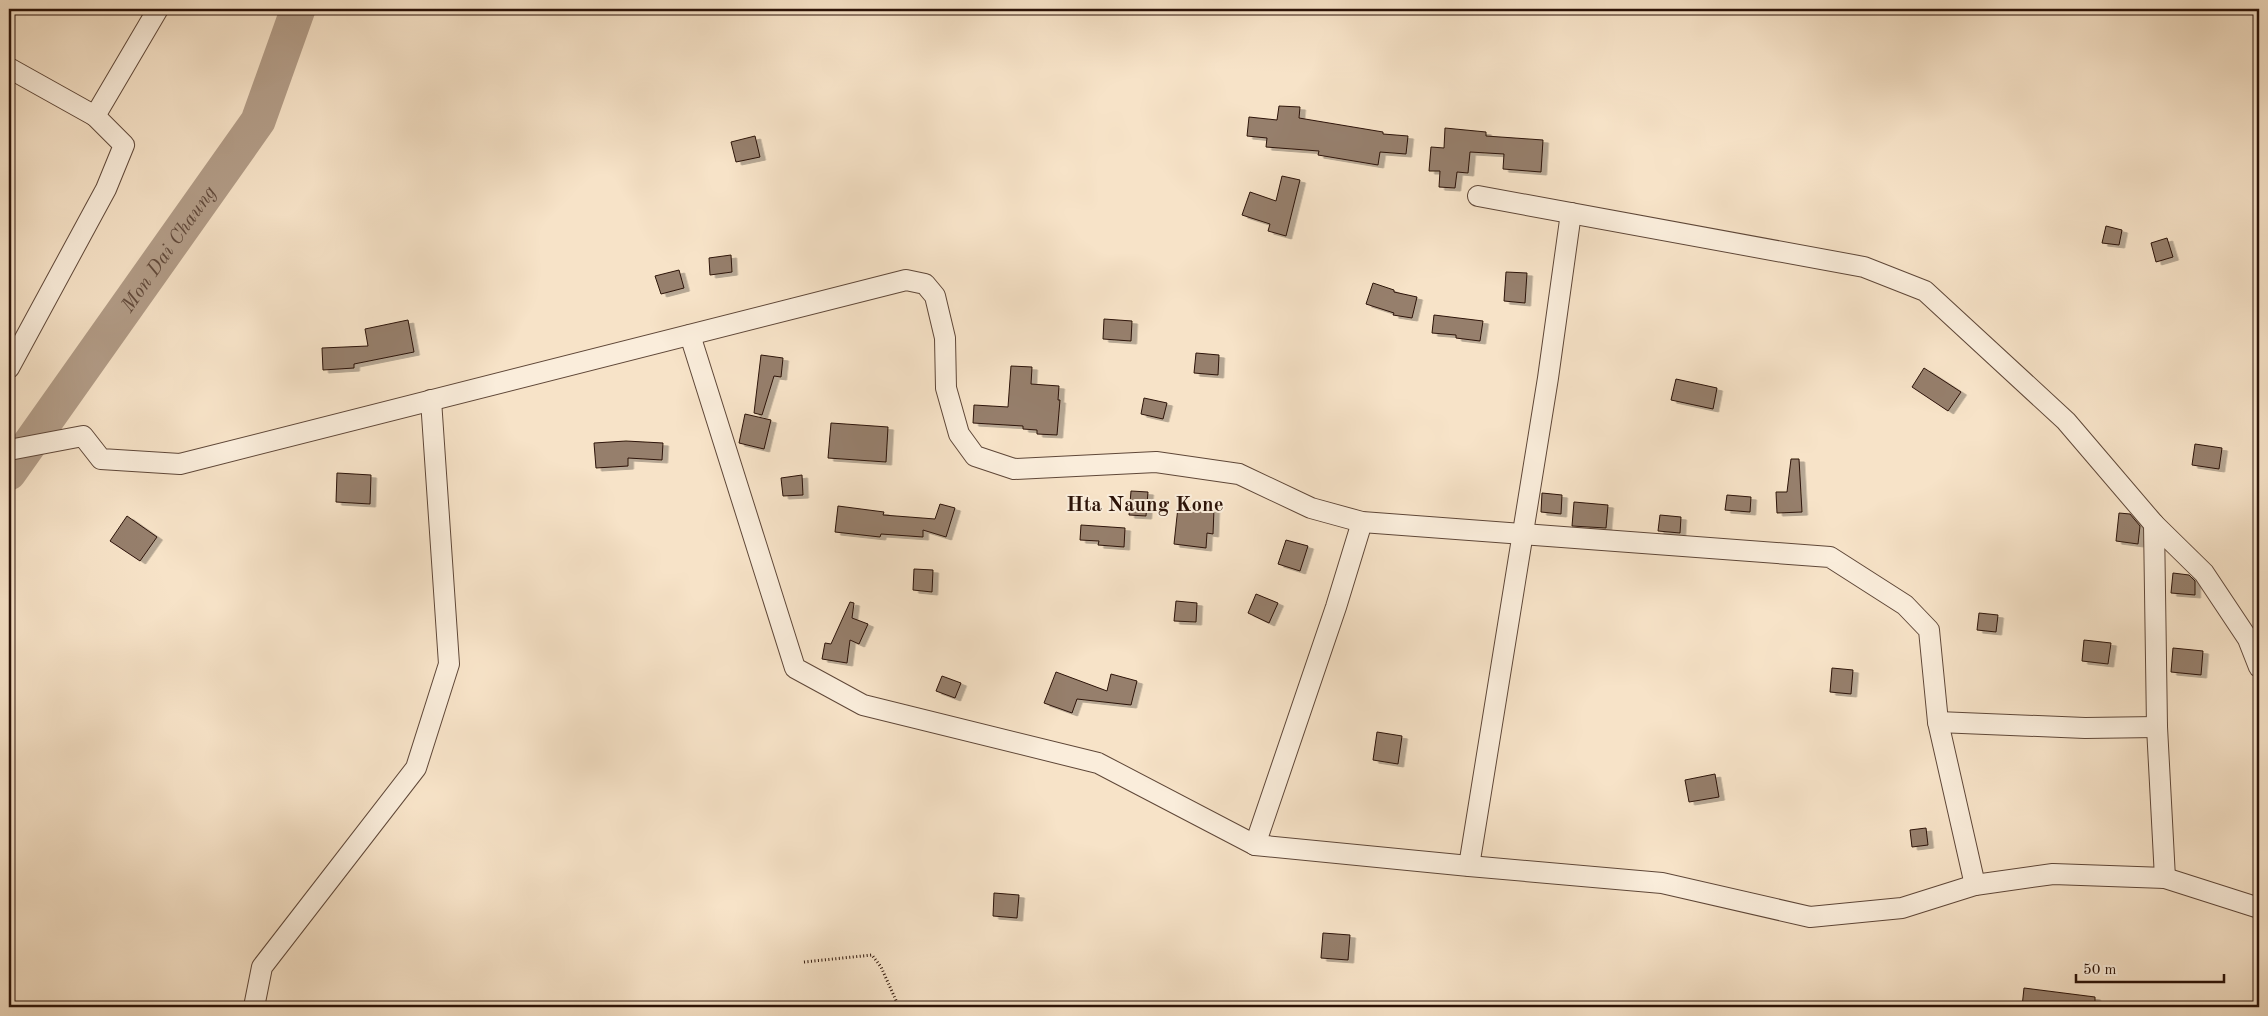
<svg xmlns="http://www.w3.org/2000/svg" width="2268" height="1016" font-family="'Old Standard TT',serif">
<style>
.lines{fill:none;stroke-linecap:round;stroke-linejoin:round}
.river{stroke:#b29c87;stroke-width:35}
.building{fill:#967f6c;stroke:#2c1308;filter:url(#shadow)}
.minor-casing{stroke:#5f4738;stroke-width:22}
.path{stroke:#2c1308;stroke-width:3;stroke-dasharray:1 2.5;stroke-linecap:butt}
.minor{stroke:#faeddb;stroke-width:20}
.labels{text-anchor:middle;stroke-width:4;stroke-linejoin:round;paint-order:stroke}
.water-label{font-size:20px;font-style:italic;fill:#624a3b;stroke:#faeddb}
.quarter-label{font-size:21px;font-weight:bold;fill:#2c1308;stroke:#faeddb}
</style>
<defs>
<filter id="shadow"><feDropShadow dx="5.5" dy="3" stdDeviation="0" flood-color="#0004"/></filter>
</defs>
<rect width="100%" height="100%" fill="#f7e3c8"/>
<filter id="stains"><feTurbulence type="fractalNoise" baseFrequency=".004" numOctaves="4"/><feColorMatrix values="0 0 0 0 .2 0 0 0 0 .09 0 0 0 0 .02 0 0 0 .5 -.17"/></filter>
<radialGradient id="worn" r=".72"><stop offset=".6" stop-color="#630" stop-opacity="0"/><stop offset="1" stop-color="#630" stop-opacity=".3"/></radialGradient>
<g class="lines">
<path class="river" id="s1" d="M 9,473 L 258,121 L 298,9"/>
</g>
<g class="building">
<polygon points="1279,106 1300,107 1299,118 1383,132 1383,134 1408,136 1406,154 1380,152 1378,165 1318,155 1319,151 1266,147 1267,138 1247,136 1249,117 1277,120"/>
<polygon points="1445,128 1486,132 1486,136 1543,140 1541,172 1503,169 1504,154 1470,152 1468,173 1457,172 1455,188 1439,187 1440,171 1429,171 1431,147 1444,148"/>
<polygon points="755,136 760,157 736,162 731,142"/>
<polygon points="1282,176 1300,180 1286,236 1268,231 1270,224 1242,215 1250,192 1276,201"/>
<polygon points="2106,226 2122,230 2119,245 2102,243"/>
<polygon points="2167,238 2173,257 2156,262 2151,243"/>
<polygon points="731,255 732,272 710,275 709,258"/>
<polygon points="679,270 684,288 661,294 655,276"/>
<polygon points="1506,272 1527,273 1525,303 1504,301"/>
<polygon points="1373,283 1394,290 1394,292 1417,297 1412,318 1393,315 1394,313 1366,304"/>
<polygon points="1434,315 1483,321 1480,341 1456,338 1456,335 1432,333"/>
<polygon points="1104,319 1132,321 1131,341 1103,339"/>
<polygon points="408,320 414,352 354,364 354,368 323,370 322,348 368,346 365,329"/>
<polygon points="1196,353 1219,355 1218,375 1194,373"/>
<polygon points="761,355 783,358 781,377 774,376 762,415 754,413"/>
<polygon points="1011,366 1032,367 1031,384 1059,386 1058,400 1060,400 1057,435 1037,434 1037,430 1023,429 1023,426 973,423 974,405 1008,407"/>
<polygon points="1924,368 1961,392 1948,411 1912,387"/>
<polygon points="1676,379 1717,388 1713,409 1671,400"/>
<polygon points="1144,398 1167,403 1163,419 1141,414"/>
<polygon points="745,414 771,420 764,449 739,443"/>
<polygon points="831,423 888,427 886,462 828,458"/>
<polygon points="626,441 663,443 662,460 628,458 628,466 596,468 594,443"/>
<polygon points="2195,444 2222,448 2219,469 2192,465"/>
<polygon points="1791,459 1799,459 1802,512 1777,513 1776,492 1787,492"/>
<polygon points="337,473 371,475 370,504 336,502"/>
<polygon points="802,475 803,495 783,496 781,478"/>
<polygon points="1131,491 1148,492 1146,516 1129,515"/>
<polygon points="1542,493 1562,495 1561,514 1541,512"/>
<polygon points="1727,495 1751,497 1750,512 1725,510"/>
<polygon points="1574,502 1608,505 1606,528 1572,526"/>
<polygon points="940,504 955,508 946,537 923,530 923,537 881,534 880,537 835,532 838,506 884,512 883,515 935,519"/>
<polygon points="1178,507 1214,509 1213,534 1207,533 1206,548 1174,544"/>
<polygon points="2119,513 2130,514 2140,526 2138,544 2116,541"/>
<polygon points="1660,515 1681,517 1680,533 1658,531"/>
<polygon points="127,516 157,537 140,561 110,541"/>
<polygon points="1081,525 1125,528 1124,547 1098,545 1099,541 1080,540"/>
<polygon points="1286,540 1308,546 1300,571 1278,564"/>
<polygon points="914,569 933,570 932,592 913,590"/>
<polygon points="2173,573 2189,575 2195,581 2195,595 2171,593"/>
<polygon points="1256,594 1278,603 1269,623 1248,613"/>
<polygon points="1176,601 1197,603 1196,622 1174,621"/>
<polygon points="850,602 854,603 852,618 868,624 859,644 850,640 847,663 822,659 825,643 831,644"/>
<polygon points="1979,613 1998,615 1996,632 1977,630"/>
<polygon points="2084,640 2111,643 2108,664 2082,661"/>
<polygon points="2173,648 2203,651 2201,675 2171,672"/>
<polygon points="1832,668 1853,670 1851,694 1830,692"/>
<polygon points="1056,672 1107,691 1111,674 1137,681 1131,705 1077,699 1072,713 1044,703"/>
<polygon points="942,676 961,683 955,698 936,691"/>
<polygon points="1377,732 1402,736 1398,764 1373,760"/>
<polygon points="1715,774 1719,797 1689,802 1685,780"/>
<polygon points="1926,828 1928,845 1912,847 1910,830"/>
<polygon points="994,893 1019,895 1017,918 993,916"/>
<polygon points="1323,933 1350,935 1348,960 1321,958"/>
<polygon points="2024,988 2095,997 2095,1007 2022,1007"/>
</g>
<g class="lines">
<defs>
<g id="minor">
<polyline points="9,68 95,116 158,9"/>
<polyline points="1478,196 1864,267 1925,291 2066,421 2154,524 2204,573 2248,639 2259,667"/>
<polyline points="690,335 795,668 863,705 1098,763 1255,845 1469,866 1662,883 1810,917 1902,908 1975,885 2053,874 2165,878 2259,908"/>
<polyline points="9,368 106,189 124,145 95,116"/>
<polyline points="9,450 83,436 101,459 180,464 906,280 925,284 935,296 945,338 946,388 959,434 975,456 1014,469 1156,462 1239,474 1311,508 1362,522 1830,557 1905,605 1929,630 1938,722 1975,885"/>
<polyline points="2154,524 2157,727 2165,878"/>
<polyline points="1938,722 2085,728 2157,727"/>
<polyline points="1255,845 1336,607 1362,522"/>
<polyline points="1469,866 1548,378 1571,213"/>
<polyline points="254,1007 262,967 416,768 449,664 431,400"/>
</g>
</defs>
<use href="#minor" class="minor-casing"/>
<polyline class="path" points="804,962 872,955 881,967 899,1007"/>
<use href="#minor" class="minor"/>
</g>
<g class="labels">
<g class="water-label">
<text dy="7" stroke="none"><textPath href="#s1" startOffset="275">Mon Dai Chaung</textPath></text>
</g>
<g class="quarter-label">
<text x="1145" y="511">Hta Naung Kone</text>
</g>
</g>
<rect width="2268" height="1016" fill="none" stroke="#f7e3c8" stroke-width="30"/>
<rect x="10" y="10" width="2248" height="996" fill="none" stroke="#2c1308" stroke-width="2.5"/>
<rect x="15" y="15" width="2238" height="986" fill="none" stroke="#2c1308"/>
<path d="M2076 974v8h148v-8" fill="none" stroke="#2c1308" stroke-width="2.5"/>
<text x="2083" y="974" font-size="15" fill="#2c1308" stroke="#faeddb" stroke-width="4" paint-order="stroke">50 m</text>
<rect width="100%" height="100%" filter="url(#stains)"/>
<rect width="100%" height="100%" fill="url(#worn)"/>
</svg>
